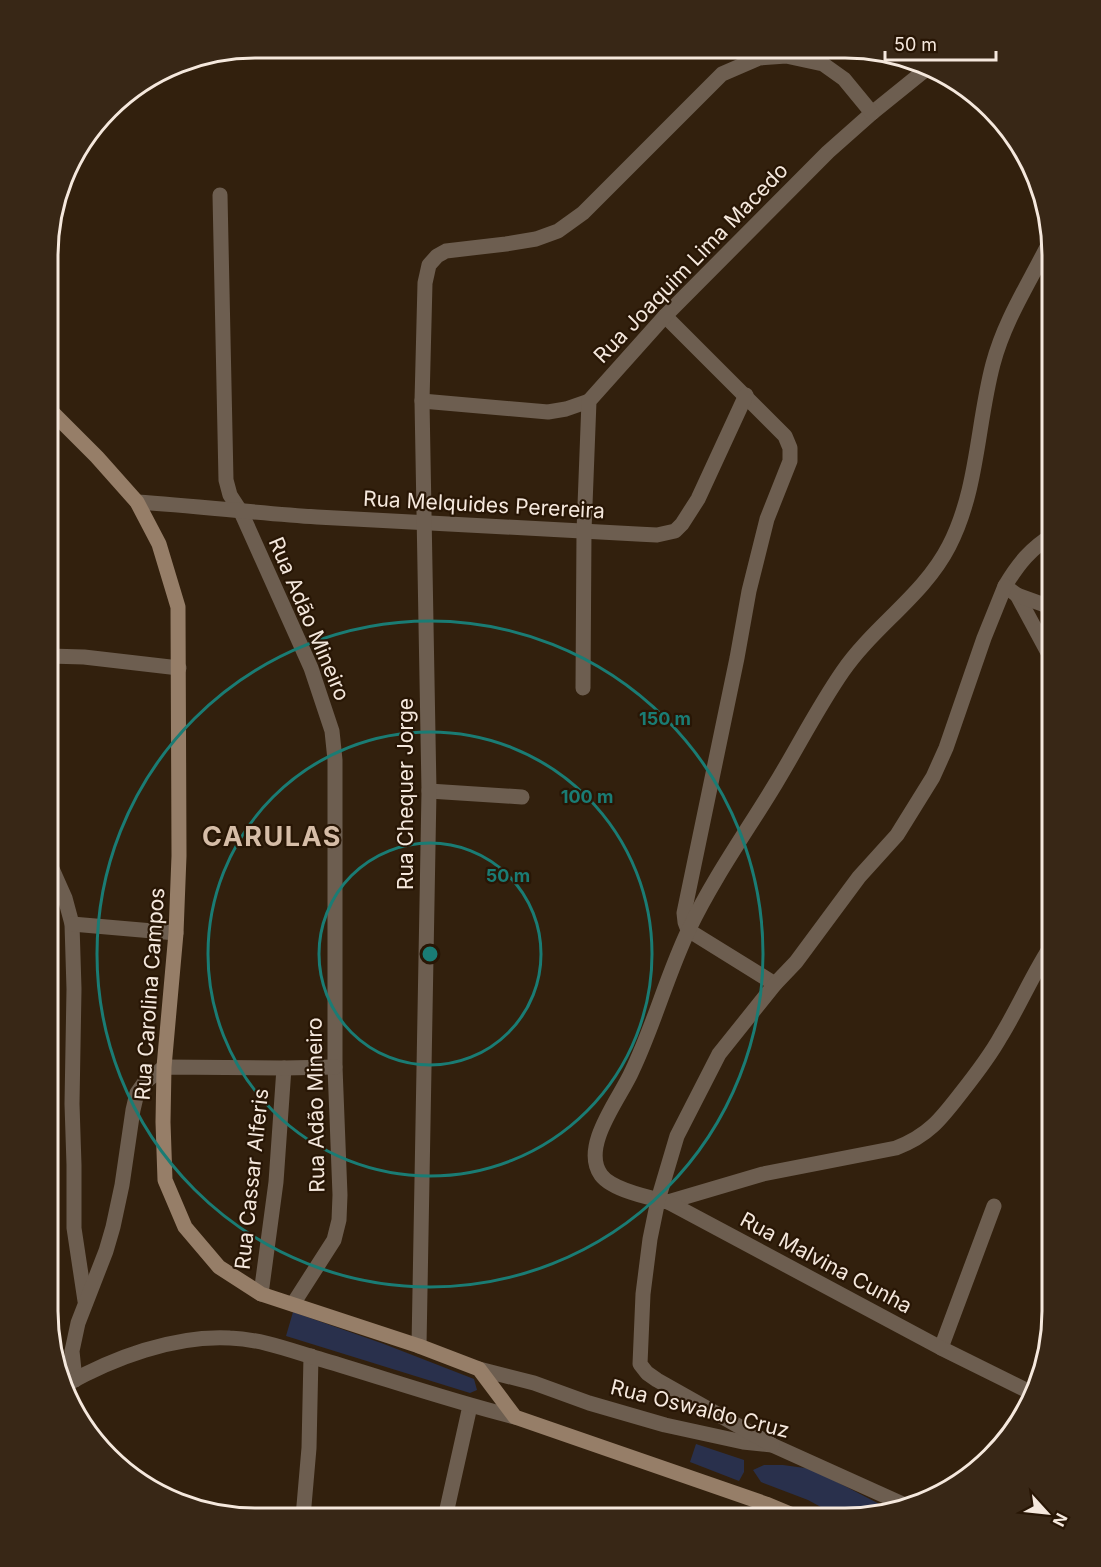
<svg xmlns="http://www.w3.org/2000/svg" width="1101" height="1567" font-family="Inter,sans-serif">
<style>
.green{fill:#29304c}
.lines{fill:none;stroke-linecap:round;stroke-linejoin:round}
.minor{stroke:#6d5e50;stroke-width:15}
.tertiary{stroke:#6d5e50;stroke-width:15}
.secondary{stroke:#967e68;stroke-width:15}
.ring{fill:none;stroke:#1a7c74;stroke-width:3}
.labels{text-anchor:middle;stroke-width:4.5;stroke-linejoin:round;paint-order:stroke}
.street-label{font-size:21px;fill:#f5e8dd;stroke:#281605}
.district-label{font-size:27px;font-weight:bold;letter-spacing:1.5px;fill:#d6bda7;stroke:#281605}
.rim{fill:none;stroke:#f5e8dd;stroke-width:3}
.centre{fill:#1a7c74;stroke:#281605;stroke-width:3}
.ring-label{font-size:18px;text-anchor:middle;font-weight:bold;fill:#1a7c74;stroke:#281605;stroke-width:4.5;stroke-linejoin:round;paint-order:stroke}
</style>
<rect width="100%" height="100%" fill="#32200d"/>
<g class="green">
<polygon points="293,1312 384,1344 474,1379 477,1390 470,1393 286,1336"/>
<polygon points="696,1444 744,1460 744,1472 739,1481 690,1462"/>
<polygon points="764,1465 783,1465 812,1469 889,1509 843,1519 808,1500 761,1482 753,1470"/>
</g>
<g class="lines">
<g class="minor">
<polyline points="220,195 226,480 230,495 241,512 311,668 332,731 335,760 335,1067 340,1195 339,1220 334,1240 293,1304"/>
<polyline points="665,316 785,436 790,448 790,461 767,519 749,591 737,658 684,913 685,922 688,930 775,984"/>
<polyline points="1053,347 1051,330 1053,294"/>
<polyline points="422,401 548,412 566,409 589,401"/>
<path d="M 137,502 C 197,506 257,513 317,517 C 431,524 544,529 657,535 L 675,531 L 682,524 L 698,499 L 746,395"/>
<polyline points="1017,595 1053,662"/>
<path d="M 1053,608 L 1017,595 L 1005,586 C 1018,564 1031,548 1053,535"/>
<polyline points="49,656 84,657 179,668"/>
<polyline points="583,688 584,531 589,401 665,316 828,152 872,113 924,71"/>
<polyline points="429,791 522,797"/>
<polyline points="49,862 65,898 72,924 74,989 72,1104 74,1165 74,1228 85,1301"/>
<polyline points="72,924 176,933"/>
<path d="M 668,1202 L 763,1174 L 896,1148 C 928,1136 941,1119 961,1093 C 976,1074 990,1056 1001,1036 C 1020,1005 1033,973 1053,943"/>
<polyline points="261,1294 276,1182 284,1068"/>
<polyline points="419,1346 429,791 422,401 425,283 429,265 437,256 446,251 506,244 536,239 558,231 583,213 722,74 759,58 786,56 823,64 844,79 872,113"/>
<polyline points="941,1348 994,1206"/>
<polyline points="479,1369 534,1383 589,1403 665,1425 743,1442 772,1445 905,1505"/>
<polyline points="75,1380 72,1351 78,1323 106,1251 113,1227 122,1185 133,1110 137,1093 144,1083 164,1067 284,1068 335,1067"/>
<path d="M 1030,1392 L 941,1348 L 668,1202 C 650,1198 612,1190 601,1175 C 580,1146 621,1097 632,1071 C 654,1025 667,975 689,929 C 714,877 747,831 776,783 C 799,745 818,707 843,671 C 874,626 924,595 949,546 C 978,490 977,424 993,364 C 1005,319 1030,282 1050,241"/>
<polyline points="772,1445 657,1380 647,1373 640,1364 643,1294 650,1239 658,1200 677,1136 719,1054 775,984 796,962 859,877 897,835 933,777 946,748 984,638 1005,586"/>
<polyline points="303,1517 309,1448 311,1356"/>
<polyline points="445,1518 470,1406"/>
</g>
<path class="tertiary" d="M 65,1385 C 113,1358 174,1335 230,1338 C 262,1339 292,1351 323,1360 C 387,1379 450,1401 515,1417"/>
<polyline class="secondary" points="50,410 97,457 137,502 159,544 178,607 179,856 176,933 164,1067 163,1122 165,1180 185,1227 219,1267 261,1294 419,1346 479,1369 515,1417 766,1504 802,1519"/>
</g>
<g class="ring">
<circle cx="430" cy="954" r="111"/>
<circle cx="430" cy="954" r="222"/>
<circle cx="430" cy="954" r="333"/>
</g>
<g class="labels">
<g class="street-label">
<text transform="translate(691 263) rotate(-46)" y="7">Rua Joaquim Lima Macedo</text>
<text transform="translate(484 505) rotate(3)" y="7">Rua Melquides Perereira</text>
<text transform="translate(309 619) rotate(67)" y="7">Rua Adão Mineiro</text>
<text transform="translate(406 794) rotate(-90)" y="7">Rua Chequer Jorge</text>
<text transform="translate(150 994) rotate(-86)" y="7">Rua Carolina Campos</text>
<text transform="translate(316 1105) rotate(-91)" y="7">Rua Adão Mineiro</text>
<text transform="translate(252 1179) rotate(-84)" y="7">Rua Cassar Alferis</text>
<text transform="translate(826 1263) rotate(28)" y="7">Rua Malvina Cunha</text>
<text transform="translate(700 1409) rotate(14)" y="7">Rua Oswaldo Cruz</text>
</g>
<g class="district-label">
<text x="272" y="846">CARULAS</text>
</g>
</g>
<path d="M0 0H1101V1567H0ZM255 58H845A197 197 0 0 1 1042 255V1311A197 197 0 0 1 845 1508H255A197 197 0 0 1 58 1311V255A197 197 0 0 1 255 58Z" fill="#382716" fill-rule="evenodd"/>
<path class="rim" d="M255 58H845A197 197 0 0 1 1042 255V1311A197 197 0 0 1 845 1508H255A197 197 0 0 1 58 1311V255A197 197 0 0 1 255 58Z"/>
<circle cx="430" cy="954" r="9" class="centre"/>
<g class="ring-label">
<text x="665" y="725">150 m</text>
<text x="587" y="803">100 m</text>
<text x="508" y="882">50 m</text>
</g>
<g transform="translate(1047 1513) rotate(117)" stroke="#281605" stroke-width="4.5" paint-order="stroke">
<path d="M0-4.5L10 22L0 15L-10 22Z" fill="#f5e8dd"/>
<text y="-9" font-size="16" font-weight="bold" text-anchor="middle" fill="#f5e8dd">N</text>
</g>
<path d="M885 51v9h111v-9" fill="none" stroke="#f5e8dd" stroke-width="3"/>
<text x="894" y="51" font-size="18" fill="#f5e8dd" stroke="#281605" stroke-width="4.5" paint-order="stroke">50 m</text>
</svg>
